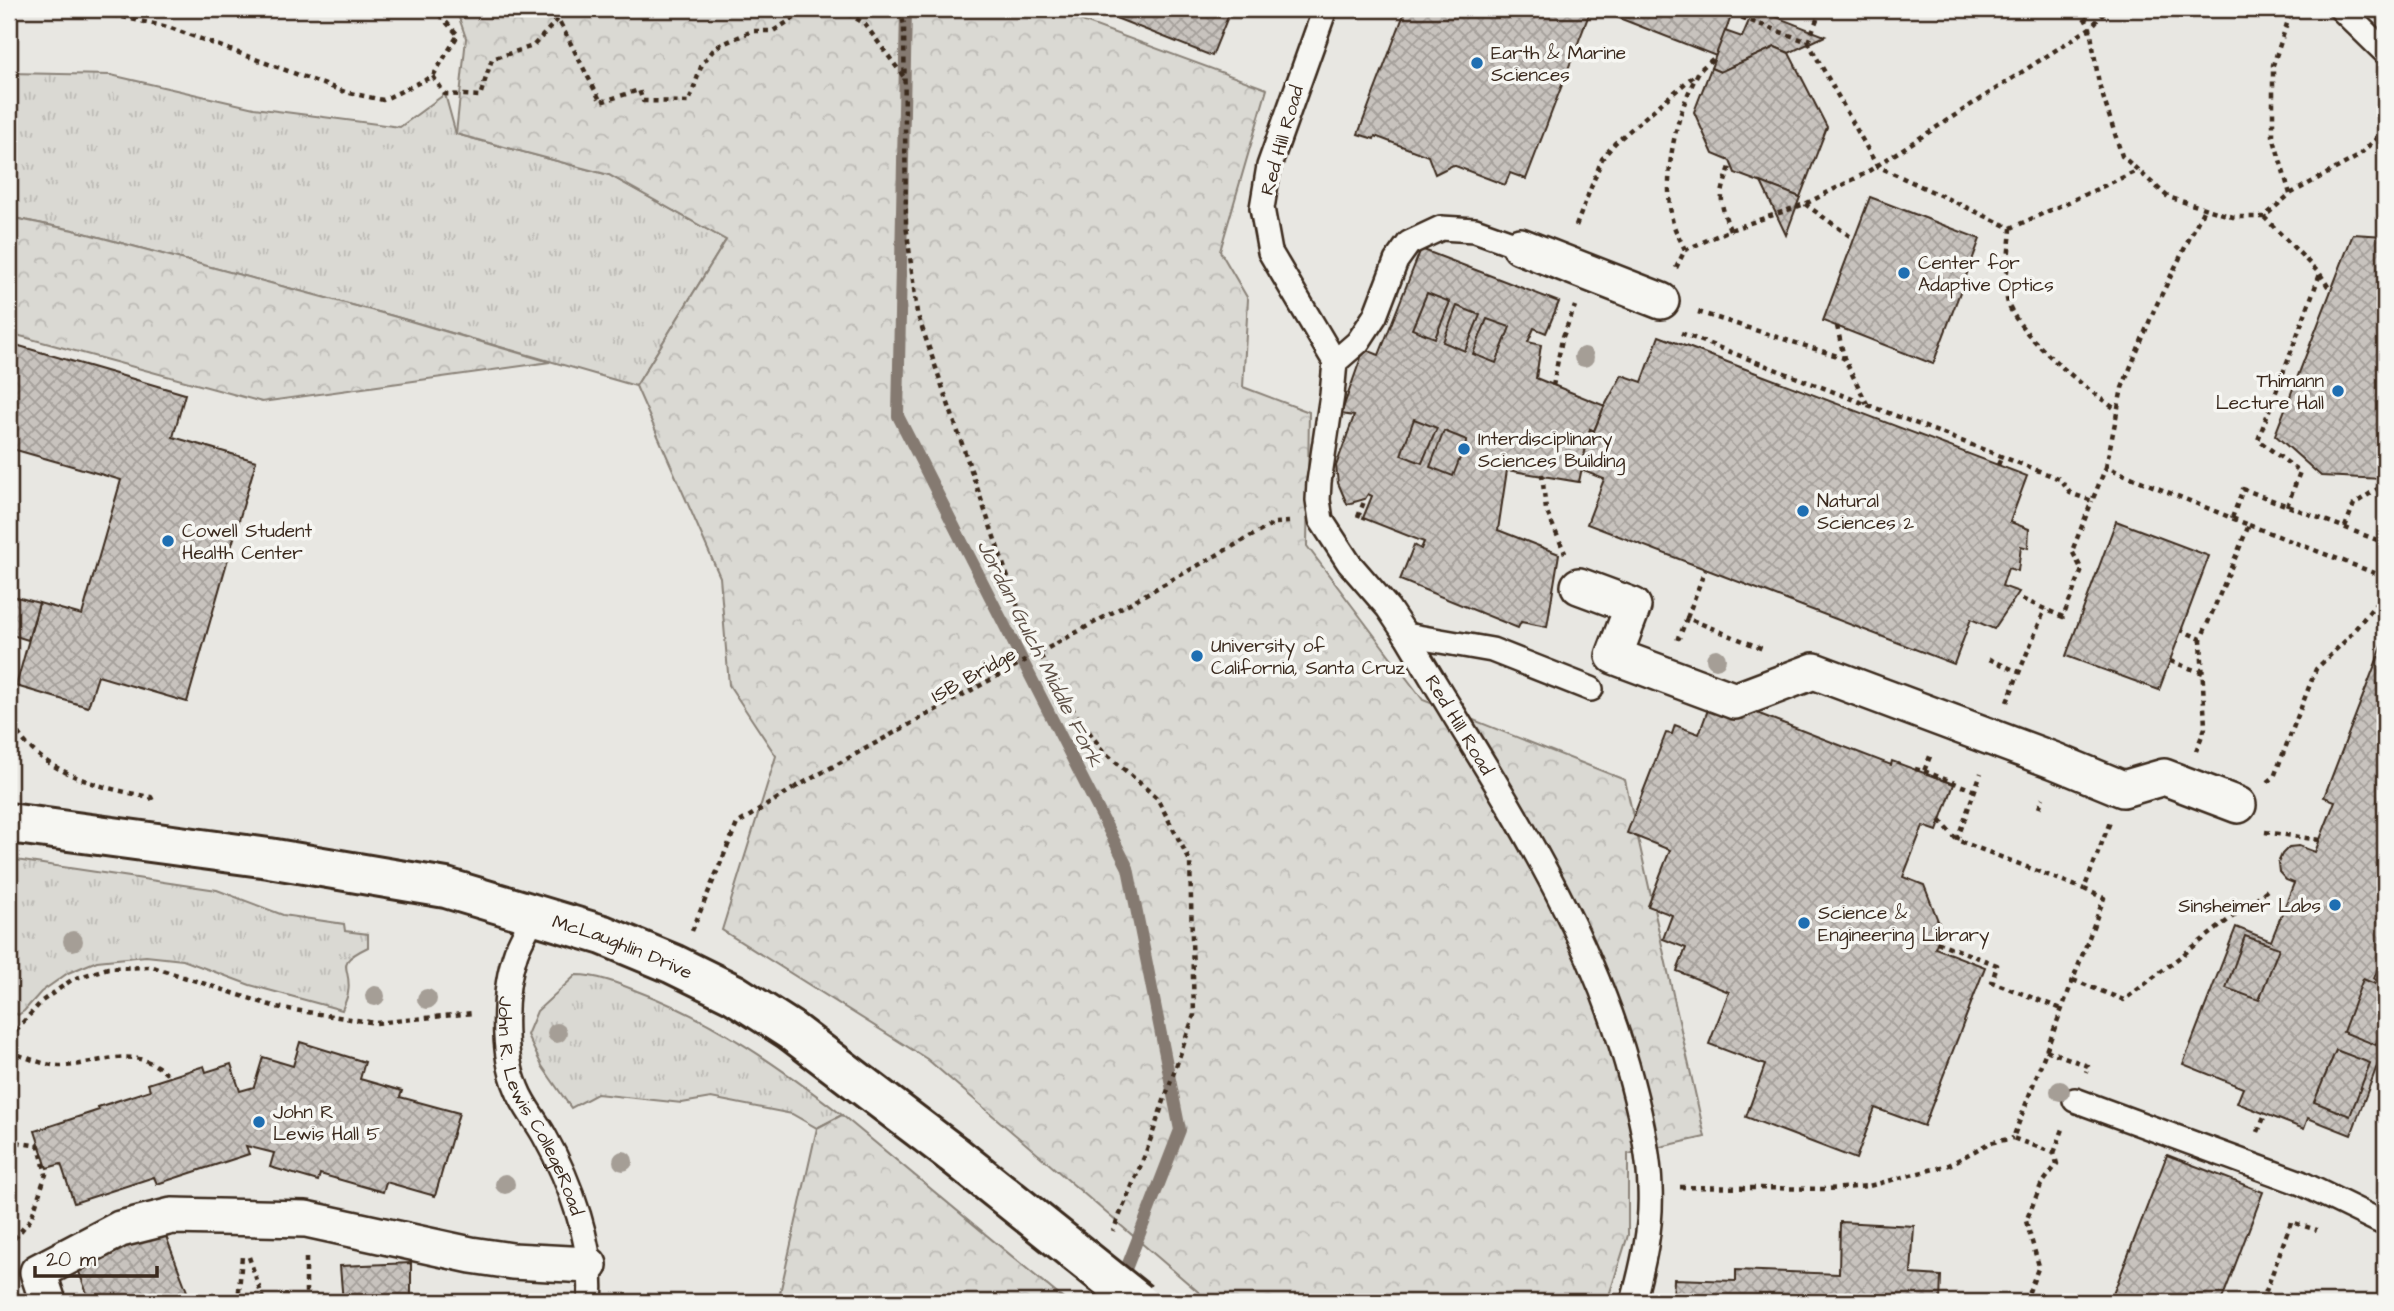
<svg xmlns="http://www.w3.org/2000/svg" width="2394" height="1311" font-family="'Architects Daughter',sans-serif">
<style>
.built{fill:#e8e7e2}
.grass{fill:url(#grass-tufts);stroke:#8a8278;stroke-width:2}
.forest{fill:url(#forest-crowns);stroke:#8a8278;stroke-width:2}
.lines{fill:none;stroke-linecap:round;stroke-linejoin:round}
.stream{stroke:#857a71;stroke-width:12}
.building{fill:url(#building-cross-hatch);stroke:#3b2a1e;stroke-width:2}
.service-casing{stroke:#3b2a1e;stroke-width:28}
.pedestrian-casing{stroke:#3b2a1e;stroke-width:40}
.secondary-casing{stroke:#3b2a1e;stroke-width:44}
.path{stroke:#3b2a1e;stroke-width:4.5;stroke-dasharray:5 5;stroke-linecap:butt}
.service{stroke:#f6f6f2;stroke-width:23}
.pedestrian{stroke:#f6f6f2;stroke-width:35}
.secondary{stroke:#f6f6f2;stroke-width:38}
.secondary-bridge-casing{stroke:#3b2a1e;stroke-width:44;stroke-linecap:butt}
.path-bridge{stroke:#3b2a1e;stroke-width:4.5;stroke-dasharray:5 5;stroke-linecap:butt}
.secondary-bridge{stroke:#f6f6f2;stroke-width:38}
.tree{fill:#a59e96}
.poi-dot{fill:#1f6fb2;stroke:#f6f6f2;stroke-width:2.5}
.labels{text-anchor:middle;stroke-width:7;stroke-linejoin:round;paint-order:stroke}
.poi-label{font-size:19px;fill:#3b2a1e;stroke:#f6f6f2;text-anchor:start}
.street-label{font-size:19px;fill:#3b2a1e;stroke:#f6f6f2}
.water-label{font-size:21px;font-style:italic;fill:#605248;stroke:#f6f6f2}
</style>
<defs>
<pattern id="grass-tufts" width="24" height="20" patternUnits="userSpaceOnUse" patternTransform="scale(1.75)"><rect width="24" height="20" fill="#dad9d3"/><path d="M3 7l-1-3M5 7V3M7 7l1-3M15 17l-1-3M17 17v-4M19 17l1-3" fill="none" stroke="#bcbab5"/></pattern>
<pattern id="forest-crowns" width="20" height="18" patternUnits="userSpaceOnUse" patternTransform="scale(1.75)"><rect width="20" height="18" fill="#dad9d3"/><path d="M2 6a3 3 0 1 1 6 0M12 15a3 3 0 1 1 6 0" fill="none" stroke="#bcbab5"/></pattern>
<pattern id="building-cross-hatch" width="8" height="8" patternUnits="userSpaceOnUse" patternTransform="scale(1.75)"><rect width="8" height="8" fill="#c8c3be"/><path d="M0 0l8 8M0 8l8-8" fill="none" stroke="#a49f9a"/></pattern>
</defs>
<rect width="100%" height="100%" fill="#f6f6f2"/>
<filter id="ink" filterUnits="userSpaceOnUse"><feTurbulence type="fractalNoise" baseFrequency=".0143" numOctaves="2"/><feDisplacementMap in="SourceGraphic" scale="14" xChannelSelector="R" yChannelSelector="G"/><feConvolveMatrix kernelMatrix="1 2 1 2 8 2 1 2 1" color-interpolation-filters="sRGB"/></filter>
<g filter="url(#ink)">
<rect class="built" x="9" y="9" width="2376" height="1293"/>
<g class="grass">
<polygon points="9,73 111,75 254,108 400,127 445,94 456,134 609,175 726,240 636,386 393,316 73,230 9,217"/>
<path d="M 9,859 L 217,890 L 283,915 L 344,924 L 345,931 L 368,934 L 368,947 C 331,965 353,966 348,993 C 347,999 344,1005 342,1010 L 250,985 L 183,960 L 146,956 L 97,961 L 68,973 L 41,992 L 24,1011 L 18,1015 L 9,1009 Z"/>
<path d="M 576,975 C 597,975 617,983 637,991 C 712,1019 779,1066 842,1115 L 817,1128 L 792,1114 L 711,1098 L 682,1103 L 597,1094 L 571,1108 L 542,1066 L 527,1035 L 537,1011 Z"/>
</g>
<g class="forest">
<polygon points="456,9 1074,9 1071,17 1267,89 1220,251 1248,299 1243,387 1309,412 1307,546 1423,700 1625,780 1705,1137 1628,1154 1628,1235 1607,1302 1210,1302 927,1059 722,930 776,756 729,685 720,577 636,386 726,240 609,175 456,134 466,38"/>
<polygon points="9,217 73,230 393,316 550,362 262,402 9,333"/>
<polygon points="842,1115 1067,1302 778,1302 817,1128"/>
</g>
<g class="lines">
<polyline class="stream" points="906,9 898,416 1128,868 1180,1130 1121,1282"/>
</g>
<g class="building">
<polygon points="1093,9 1231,9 1212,56"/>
<polygon points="1406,9 1591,9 1526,179 1510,173 1505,185 1453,165 1435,174 1428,156 1375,136 1374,139 1358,134"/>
<polygon points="1596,9 1734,9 1716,56"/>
<polygon points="1754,9 1756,9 1825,36 1789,53 1775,47 1720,72 1711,68 1725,31 1742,37"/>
<polygon points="1775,47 1789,53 1827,127 1800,197 1735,173 1730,161 1713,154 1694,112 1711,68 1720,72"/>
<polygon points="1761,182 1800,197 1786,235"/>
<polygon points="1870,197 1980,239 1933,364 1823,321"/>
<polygon points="2353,234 2385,236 2385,472 2383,479 2321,476 2275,435"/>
<polygon points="1421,249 1559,302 1546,333 1534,328 1528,342 1541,345 1536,378 1605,406 1594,431 1590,429 1579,482 1507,470 1498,530 1559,554 1547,627 1521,622 1518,628 1400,580 1414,545 1421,549 1424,542 1363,518 1372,496 1368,494 1365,499 1347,504 1338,483 1336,466 1354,416 1341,414 1364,349 1379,355"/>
<polygon points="1427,293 1450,302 1435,338 1412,329"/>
<polygon points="1457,306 1480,315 1465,351 1443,342"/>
<polygon points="1487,319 1510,327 1496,363 1473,354"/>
<polygon points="1659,336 2027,476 2010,522 2029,529 2028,548 2021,546 2018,571 2008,568 2002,586 2019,592 1994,629 1971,619 1954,664 1587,524 1604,479 1581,470 1590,429 1594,431 1603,409 1622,375 1642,382"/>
<polygon points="9,343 185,394 173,437 256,461 187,702 98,676 88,707 16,686 39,603 82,615 121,480 9,448"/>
<polygon points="1414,419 1437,428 1422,463 1401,455"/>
<polygon points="1444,431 1467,440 1453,476 1430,467"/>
<polygon points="2116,521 2209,556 2159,690 2066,656"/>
<polygon points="9,595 39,603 28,640 9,634"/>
<polygon points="2383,644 2385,644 2385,950 2374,979 2385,983 2385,1045 2351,1135 2308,1118 2304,1129 2237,1103 2243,1088 2183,1064 2236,927 2271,941 2294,883 2286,880 2279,872 2278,863 2282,854 2289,847 2299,846 2315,852 2335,801 2324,797"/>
<polygon points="1713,696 1891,765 1892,761 1954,784 1937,831 1923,826 1903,877 1924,885 1942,931 1935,948 1985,967 1924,1126 1875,1108 1856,1159 1746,1117 1765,1065 1709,1044 1729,992 1677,971 1686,948 1663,939 1672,915 1648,906 1670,850 1627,833 1666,733 1672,734 1675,725 1699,734"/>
<polygon points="2245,936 2279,948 2259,1000 2226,988"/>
<polygon points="2363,979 2385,988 2385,1020 2376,1045 2343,1032"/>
<polygon points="300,1042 365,1062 360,1079 402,1091 400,1097 459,1113 435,1196 386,1182 383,1192 320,1174 318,1181 270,1167 274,1153 246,1146 249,1154 157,1184 154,1177 74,1203 61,1164 47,1168 35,1131 99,1110 98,1107 150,1090 148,1084 204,1066 206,1072 231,1064 240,1091 254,1087 263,1057 293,1066"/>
<polygon points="2336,1050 2370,1063 2350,1116 2314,1102"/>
<polygon points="2167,1155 2263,1192 2221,1302 2110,1302"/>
<polygon points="1840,1222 1914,1226 1911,1274 1941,1276 1940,1302 1673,1302 1674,1279 1736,1281 1736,1270 1839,1274"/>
<polygon points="164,1231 191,1302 90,1302 74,1258"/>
<polygon points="411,1263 411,1297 421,1297 420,1302 334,1302 343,1302 340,1266"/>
</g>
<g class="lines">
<defs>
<g id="service">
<path id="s1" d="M 1325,9 L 1269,166 L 1262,208 L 1270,252 L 1335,362 L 1332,395 L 1319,482 L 1318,500 L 1321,520 L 1349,563 L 1388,608 L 1406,635 C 1491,779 1590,919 1632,1083 C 1641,1117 1649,1153 1650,1188 C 1652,1227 1643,1265 1633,1302"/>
<polyline points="2341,9 2385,52"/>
<polyline points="1335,362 1358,342 1375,316 1396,261 1409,243 1441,228 1475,230 1520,246"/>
<polyline points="1406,635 1492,650 1591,689"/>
<path id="s2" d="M 535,914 C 529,926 521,939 516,952 C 503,989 501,1052 517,1089 C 523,1105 535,1119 544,1135 C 570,1181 595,1248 590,1302"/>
<polyline points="2075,1100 2301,1183 2385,1224"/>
</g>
<g id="pedestrian">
<polyline points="1520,246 1661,301"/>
<polyline points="1579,586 1633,606 1614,656 1735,701 1814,671 2055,761 2123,789 2164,777 2238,805"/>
<polyline points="48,1302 38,1272 120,1229 172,1216 306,1219 471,1255 512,1261 589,1265"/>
</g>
<g id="secondary">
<path id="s3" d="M 9,823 L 269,858 L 446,888 L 603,935 L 673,964 L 734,994 L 790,1030 L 953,1154"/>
</g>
</defs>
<use href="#service" class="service-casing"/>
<use href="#pedestrian" class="pedestrian-casing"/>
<use href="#secondary" class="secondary-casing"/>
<g class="path">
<polyline points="63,9 94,11 168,27 345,92 383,100 433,76 458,35 434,9"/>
<polyline points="900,9 904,25 906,224 917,313 1027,633 1073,710 1103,751 1157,798 1190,861 1194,1015 1145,1155 1113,1231"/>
<polyline points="2080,9 2090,28 2099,84 2122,156 2168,197 2233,217 2264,217 2290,194 2357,157 2385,130"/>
<polyline points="1732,14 1808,42 1877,166 2011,228 2139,170"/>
<polyline points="1808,42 1821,9"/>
<polyline points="433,76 445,94 480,96 492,59 533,46 558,19 601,102 639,90 643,101 689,102 702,64 716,47 752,31 773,31 807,10 845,12 864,23 904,77"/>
<polyline points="2290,194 2273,136 2273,65 2292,9"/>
<polyline points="1805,204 1854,239"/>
<polyline points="2264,217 2320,274 2331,291"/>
<polyline points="1576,226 1602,159 1615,143 1697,73"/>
<path d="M 2011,228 C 2010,246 2004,284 2007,299 C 2012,331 2090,392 2117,410"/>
<path d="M 1730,230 C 1718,198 1720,196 1731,164"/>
<path d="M 1685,250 C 1681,240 1674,230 1672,219 C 1663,174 1675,116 1697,75 C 1700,68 1710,62 1716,56"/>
<polyline points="1676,268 1685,250 1730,230 1805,204 1864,174 2090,28 2108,9"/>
<polyline points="1698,312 1844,358"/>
<polyline points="1837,326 1844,358 1867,404"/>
<polyline points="1681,333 2060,479 2070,493 2092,501 2106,467 2249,525 2201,639 2181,630"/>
<polyline points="1553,386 1562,339 1575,306"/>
<polyline points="1998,465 2002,456"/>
<polyline points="2106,467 2122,388 2154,310 2204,209"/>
<polyline points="1542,474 1546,510 1565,553"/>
<polyline points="2287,506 2300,472 2258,440 2320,274"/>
<polyline points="1358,517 1365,499"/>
<polyline points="2232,518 2243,489 2385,543"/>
<polyline points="1275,523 1289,522"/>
<polyline points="2249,525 2385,577"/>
<polyline points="2345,527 2354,504 2385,484"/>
<polyline points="2022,599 2063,617 2082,570 2072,551 2092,501"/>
<polyline points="1687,618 1705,570"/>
<polyline points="1676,637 1679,638 1687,618 1763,649"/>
<polyline points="1989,659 2019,672"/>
<polyline points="2170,661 2203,673"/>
<polyline points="2007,702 2045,609"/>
<path d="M 9,715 C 29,770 98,788 151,797 L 153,801"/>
<polyline points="2196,751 2205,728 2201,639"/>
<polyline points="1915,769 1924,771 1931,754"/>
<polyline points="1924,771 1975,791"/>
<polyline points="2268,782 2274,777 2316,669 2346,640 2385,593"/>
<polyline points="2039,808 2043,798"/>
<polyline points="1940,820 1957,840 2084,889"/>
<polyline points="2265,832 2320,840"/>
<polyline points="1957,840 1981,773"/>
<polyline points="692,931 737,824 794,788"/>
<polyline points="1937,942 1997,965 1992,982 2062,1009"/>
<polyline points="2073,980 2124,1000 2270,888"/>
<polyline points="9,1038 42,1001 73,979 108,968 153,967 276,1007 375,1023 474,1013"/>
<polyline points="2046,1050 2088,1066 2086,1072"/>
<path d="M 9,1052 C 24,1056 45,1066 61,1066 C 99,1065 135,1042 169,1076"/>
<polyline points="2258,1132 2265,1115"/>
<polyline points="9,1135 21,1143 39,1146 46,1174 31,1219 14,1239"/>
<polyline points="2054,1153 2063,1129"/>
<polyline points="1680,1187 1828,1189 1869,1186 1949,1165 1989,1143 2013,1138"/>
<polyline points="249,1257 264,1302"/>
<polyline points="306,1258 306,1302"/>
<polyline points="238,1302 242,1256"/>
<polyline points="2025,1302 2039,1266 2026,1221 2041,1185 2057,1164 2054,1153 2013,1138 2104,898 2084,889 2110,822"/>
<polyline points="2262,1302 2291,1222 2317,1230"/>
</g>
<use href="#service" class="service"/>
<use href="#pedestrian" class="pedestrian"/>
<use href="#secondary" class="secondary"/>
<defs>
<polyline id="secondary-bridge" points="953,1154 1138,1302"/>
</defs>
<use href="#secondary-bridge" class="secondary-bridge-casing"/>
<polyline class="path-bridge" points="794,788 1275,523"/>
<use href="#secondary-bridge" class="secondary-bridge"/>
</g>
<g class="tree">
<circle cx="1584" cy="357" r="10"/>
<circle cx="1716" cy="659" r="10"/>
<circle cx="73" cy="941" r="10"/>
<circle cx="375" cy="996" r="10"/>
<circle cx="427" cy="999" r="10"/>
<circle cx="557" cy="1033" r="10"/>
<circle cx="2060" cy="1091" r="10"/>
<circle cx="623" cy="1161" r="10"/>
<circle cx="505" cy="1184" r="10"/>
</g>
</g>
<g class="poi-dot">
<circle cx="1477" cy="63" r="7"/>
<circle cx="1904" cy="273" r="7"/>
<circle cx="2338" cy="391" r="7"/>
<circle cx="1464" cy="449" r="7"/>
<circle cx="1803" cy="511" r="7"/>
<circle cx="168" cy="541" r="7"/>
<circle cx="1197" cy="656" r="7"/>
<circle cx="2335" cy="905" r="7"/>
<circle cx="1804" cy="923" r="7"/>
<circle cx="259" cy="1122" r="7"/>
</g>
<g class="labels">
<g class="poi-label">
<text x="1491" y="59">Earth &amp; Marine<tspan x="1491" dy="22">Sciences</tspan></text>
<text x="1918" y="269">Center for<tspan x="1918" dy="22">Adaptive Optics</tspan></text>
<text x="2324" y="387" text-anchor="end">Thimann<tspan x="2324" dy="22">Lecture Hall</tspan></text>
<text x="1478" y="445">Interdisciplinary<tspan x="1478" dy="22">Sciences Building</tspan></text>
<text x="1817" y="507">Natural<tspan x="1817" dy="22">Sciences 2</tspan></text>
<text x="182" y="537">Cowell Student<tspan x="182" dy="22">Health Center</tspan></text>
<text x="1211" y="652">University of<tspan x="1211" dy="22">California, Santa Cruz</tspan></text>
<text x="2321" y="912" text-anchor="end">Sinsheimer Labs</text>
<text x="1818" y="919">Science &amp;<tspan x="1818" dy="22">Engineering Library</tspan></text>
<text x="273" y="1118">John R<tspan x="273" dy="22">Lewis Hall 5</tspan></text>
</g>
<g class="street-label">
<text transform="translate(1281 140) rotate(-74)" y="7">Red Hill Road</text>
<text transform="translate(973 674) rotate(-29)" y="7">ISB Bridge</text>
<text dy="7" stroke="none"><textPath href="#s1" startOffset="789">Red Hill Road</textPath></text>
<text dy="7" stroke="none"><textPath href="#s3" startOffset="628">McLaughlin Drive</textPath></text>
<text dy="7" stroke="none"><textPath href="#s2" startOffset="205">John R. Lewis CollegeRoad</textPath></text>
</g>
<g class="water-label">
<text transform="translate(1040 653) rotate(63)" y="7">Jordan Gulch Middle Fork</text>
</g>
</g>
<rect width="2394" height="1311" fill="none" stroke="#f6f6f2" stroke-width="35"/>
<rect x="18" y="18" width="2359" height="1276" fill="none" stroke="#3b2a1e" stroke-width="2.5" filter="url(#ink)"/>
<path d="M35 1266v10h122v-10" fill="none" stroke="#3b2a1e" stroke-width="3.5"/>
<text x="46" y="1266" font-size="21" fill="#3b2a1e" stroke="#f6f6f2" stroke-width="5" paint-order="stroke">20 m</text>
</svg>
